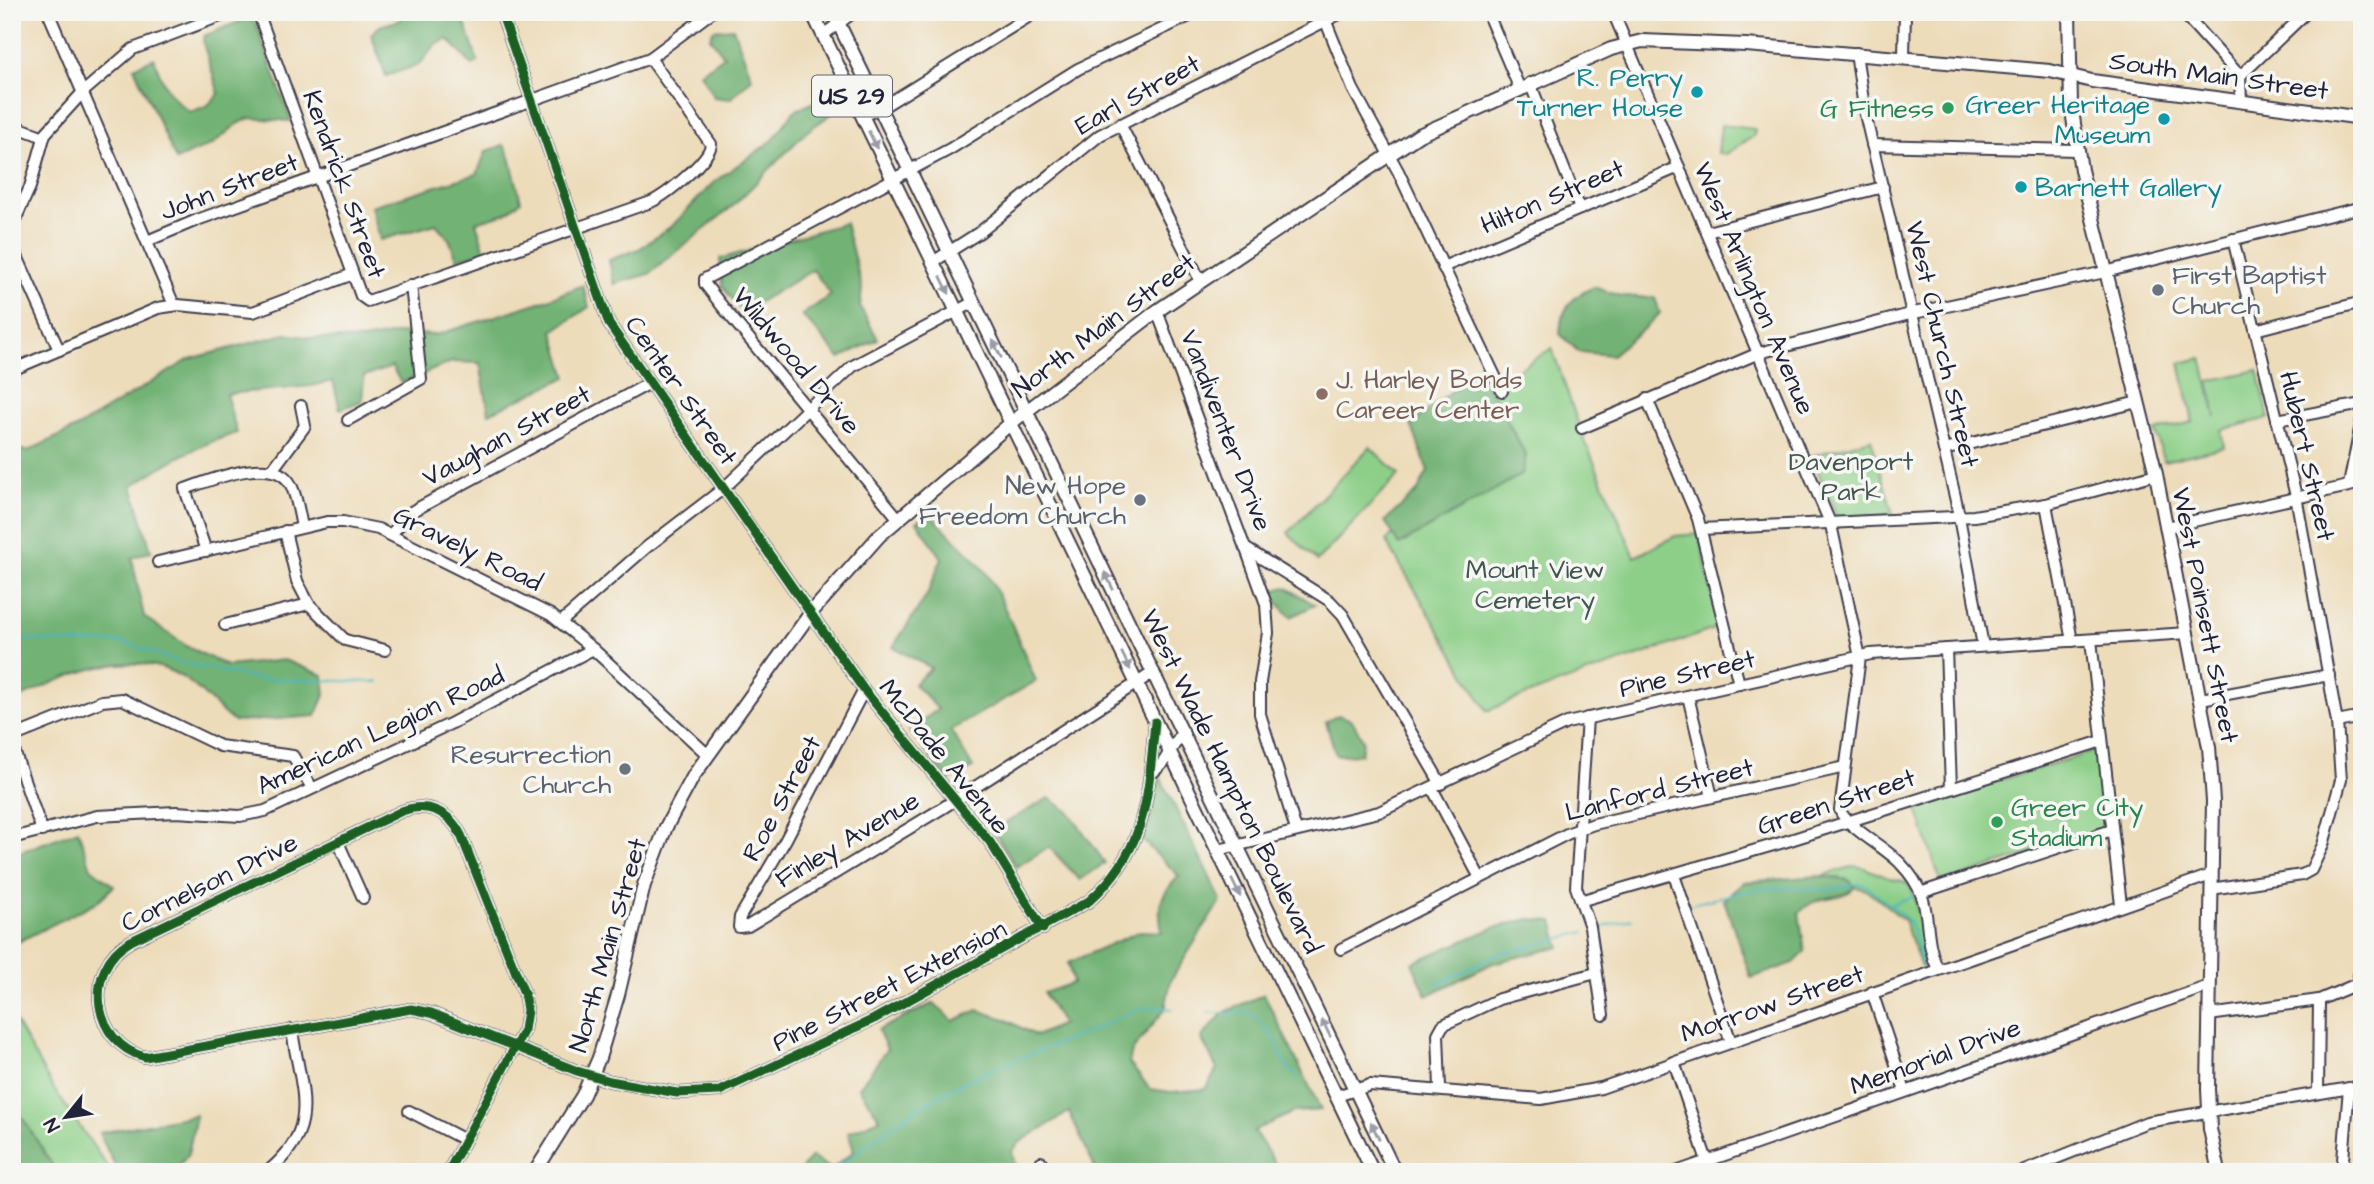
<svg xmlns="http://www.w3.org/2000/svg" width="2374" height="1184" font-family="'Architects Daughter',sans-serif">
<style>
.green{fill:#8dcf88;stroke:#587862;stroke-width:2}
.forest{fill:#72b274;stroke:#4a6a58;stroke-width:2}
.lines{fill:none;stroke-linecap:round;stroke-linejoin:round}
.stream{stroke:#46b5be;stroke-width:2}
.minor-casing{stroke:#403e4e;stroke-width:14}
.major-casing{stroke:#403e4e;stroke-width:16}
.minor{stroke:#fff;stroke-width:10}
.major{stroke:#fff;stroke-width:12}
.cycleway-casing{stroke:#f6f6f2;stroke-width:13}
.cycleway{stroke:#1b5e20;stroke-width:9}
.oneway{fill:#9c9ca7}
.culture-dot{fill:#0f9aa8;stroke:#f6f6f2;stroke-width:2.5}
.leisure-dot{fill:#2e9e5b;stroke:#f6f6f2;stroke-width:2.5}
.worship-dot{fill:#6b7280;stroke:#f6f6f2;stroke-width:2.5}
.education-dot{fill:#8d6e63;stroke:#f6f6f2;stroke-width:2.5}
.labels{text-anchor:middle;stroke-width:7;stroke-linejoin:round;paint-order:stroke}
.shield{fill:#f6f6f2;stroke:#626272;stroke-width:2}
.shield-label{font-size:24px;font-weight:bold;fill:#22223b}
.street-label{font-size:26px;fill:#22223b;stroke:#f6f6f2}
.culture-label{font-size:26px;fill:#0d838f;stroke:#f6f6f2;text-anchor:end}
.leisure-label{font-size:26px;fill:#27864d;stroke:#f6f6f2;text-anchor:end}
.worship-label{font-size:26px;fill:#5b616d;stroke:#f6f6f2;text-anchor:end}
.education-label{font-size:26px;fill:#785e54;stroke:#f6f6f2;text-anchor:start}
.park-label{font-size:26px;fill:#425652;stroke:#f6f6f2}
</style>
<rect width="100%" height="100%" fill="#f6f6f2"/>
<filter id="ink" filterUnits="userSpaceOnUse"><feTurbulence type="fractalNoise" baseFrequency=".0143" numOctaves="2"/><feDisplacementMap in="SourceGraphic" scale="14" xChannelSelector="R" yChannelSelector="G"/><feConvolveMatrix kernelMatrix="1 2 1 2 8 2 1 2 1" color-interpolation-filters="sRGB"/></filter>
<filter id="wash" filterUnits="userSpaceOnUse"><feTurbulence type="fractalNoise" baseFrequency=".00686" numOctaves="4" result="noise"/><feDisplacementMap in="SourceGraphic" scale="28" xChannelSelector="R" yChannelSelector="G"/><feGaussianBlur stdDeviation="1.57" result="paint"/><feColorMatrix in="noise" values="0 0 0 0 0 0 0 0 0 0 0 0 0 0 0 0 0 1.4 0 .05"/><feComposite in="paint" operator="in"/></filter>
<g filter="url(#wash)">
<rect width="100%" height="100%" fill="#eddcba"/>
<g class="green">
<polygon points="1721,125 1755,129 1754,136 1726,154 1718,153"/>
<path d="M 1552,348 L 1581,432 L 1635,557 L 1675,536 L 1699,534 L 1719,627 C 1642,656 1563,679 1487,711 L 1386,541 L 1393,535 L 1399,544 L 1526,456 L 1490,388 Z"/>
<polygon points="2202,358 2216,417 2209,381 2258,370 2269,418 2221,430 2224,447 2164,461 2155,431 2193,422 2180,363"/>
<polygon points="1871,439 1893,514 1838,519 1811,456"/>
<polygon points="1370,447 1399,475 1317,561 1288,533"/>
<polygon points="2098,750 2109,828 1941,883 1916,806"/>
<path d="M 1854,866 C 1868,867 1876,874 1889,878 C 1894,880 1900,879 1905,882 C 1919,891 1924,947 1927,965 L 1921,967 L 1904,920 L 1867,890 L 1855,887 L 1849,880 L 1821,876 Z"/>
<polygon points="12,1009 15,1021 52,1086 111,1172 56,1172 12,1101"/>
</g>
<g class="forest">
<polygon points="404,12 461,12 478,62 472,65 448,39 436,44 419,65 386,76 371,34 380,26 401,20"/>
<path d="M 248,18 L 256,24 L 291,121 L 249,118 L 236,125 L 213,144 L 176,160 L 134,67 L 154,58 C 162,83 169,97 190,112 L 207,106 L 219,94 L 203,43 L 204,36 Z"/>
<polygon points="733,28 752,78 730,99 714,97 700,73 724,56 710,37 713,30"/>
<polygon points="828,96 837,110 806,132 734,205 649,274 614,284 609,260 639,249 673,225 714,182 773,140 794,111"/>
<polygon points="504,145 510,157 521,201 506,213 476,222 485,251 457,259 449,239 436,224 380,240 371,206 477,174 486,151"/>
<polygon points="845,223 862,288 860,307 878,339 840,358 802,315 831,295 813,270 742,312 722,286 720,259"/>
<path d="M 583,285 L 589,307 L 553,331 L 567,377 L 489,413 L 480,363 L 452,362 L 401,383 L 392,367 L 364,376 L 362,401 L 340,409 L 333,381 L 311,386 L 226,394 L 237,433 C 199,444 165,463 132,486 L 151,551 L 132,558 L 144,617 L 188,647 L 227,666 L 284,660 L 323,675 L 325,695 L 316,716 L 234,722 C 217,709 203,691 185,679 C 131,643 64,677 13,701 L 12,449 L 28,451 L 76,428 L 190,359 L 285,334 L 313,338 L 362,340 L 401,333 L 436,335 L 543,301 Z"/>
<path d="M 1594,287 L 1620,296 L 1655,298 L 1660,313 C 1646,329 1628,340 1612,355 L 1579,352 L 1560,334 C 1561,309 1571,297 1594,287 Z"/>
<polygon points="1479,369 1526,456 1522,474 1399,545 1385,521 1417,492 1428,471 1411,424"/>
<path d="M 929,512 C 947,535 972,551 988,576 C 1007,608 1021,647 1036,681 L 951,730 L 973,768 L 949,780 L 909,731 L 938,709 L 914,684 L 931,668 L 893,647 L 927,595 L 942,558 L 917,522 Z"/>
<polygon points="1286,587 1315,605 1291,617 1273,598 1275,590"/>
<polygon points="1338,715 1352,720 1363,740 1361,754 1336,755 1326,722"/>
<path d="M 1159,775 L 1221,900 L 1171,980 L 1165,1009 L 1132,1051 L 1129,1063 L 1150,1089 L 1171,1092 L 1206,1089 L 1217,1069 L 1201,1038 L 1223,1013 L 1264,994 L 1321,1110 L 1294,1112 L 1254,1131 L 1281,1172 L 1097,1172 L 1069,1112 L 1020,1142 L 1012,1151 L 1016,1172 L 799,1172 L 811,1157 L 832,1169 L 854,1151 L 848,1132 L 880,1119 L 859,1088 L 887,1049 L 878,1030 L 934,1003 L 953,1021 L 978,1010 L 1005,1019 L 1036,1036 L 1062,1024 L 1044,993 L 1073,983 L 1068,963 L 1140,931 L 1162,932 C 1157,904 1159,897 1179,876 L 1142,840 L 1153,811 Z"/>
<polygon points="1049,798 1069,812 1105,863 1080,880 1049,847 1016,867 993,830"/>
<polygon points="78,830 91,868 114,886 97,902 12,945 12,855"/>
<path d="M 1821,876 L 1849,880 L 1855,887 C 1838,904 1821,890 1799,913 L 1805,952 L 1794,963 L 1751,978 L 1724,900 L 1744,882 Z"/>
<polygon points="1529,919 1553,921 1560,947 1493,963 1427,996 1412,963 1493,928"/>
<polygon points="12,1101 52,1165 56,1172 12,1169"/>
<polygon points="196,1115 188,1155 173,1172 118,1172 99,1133"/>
</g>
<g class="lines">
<g class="stream">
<polyline points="12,638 72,643 123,642 181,663 260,679 379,682"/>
<polyline points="1892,904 1916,895"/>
<path d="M 1689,905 C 1739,892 1769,884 1822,890 C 1835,892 1847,884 1859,884 C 1869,884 1874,893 1881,898 C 1918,925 1909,922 1922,964"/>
<polyline points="1596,929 1632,919"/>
<polyline points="1436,985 1496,955 1585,932"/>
<polyline points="1208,1013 1249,1013 1261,1022 1276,1042 1285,1065 1297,1076"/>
<path d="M 830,1172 C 871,1143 909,1110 954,1087 C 997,1065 1043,1050 1088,1032 C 1120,1019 1135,1002 1173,1009"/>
</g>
</g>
</g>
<g filter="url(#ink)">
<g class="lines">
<defs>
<g id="minor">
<polyline points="48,12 174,305"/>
<path d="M 258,12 L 353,274 L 361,296 L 368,301 L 651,202 C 666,195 710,160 711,144 L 650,58"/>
<polyline points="501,12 609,324 864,690 990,842 1043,929"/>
<polyline points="1322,12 1353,89 1398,171 1502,391"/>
<polyline points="1487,12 1519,87"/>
<path d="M 1613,12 L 1831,525 L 1860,657 L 1840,810 C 1845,826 1888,849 1901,864 C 1938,902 1919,928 1938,970"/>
<polyline points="2182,12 2240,76 2241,102"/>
<polyline points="823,35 854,12"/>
<polyline points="1856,53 1865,114 1956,501 1983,646"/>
<polyline points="1904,57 1905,12"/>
<polyline points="2240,76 2307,12"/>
<polyline points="1530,83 1580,209"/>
<polyline points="862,116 881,108 1036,12"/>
<polyline points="1120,124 1200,280"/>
<polyline points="12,125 44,137"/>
<polyline points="1872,145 2077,150"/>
<polyline points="12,227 30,187 45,134 83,92 133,49 231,12"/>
<polyline points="1707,232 1883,187"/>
<polyline points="147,241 197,220 650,58 712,12"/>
<polyline points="12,245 59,350"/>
<polyline points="933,262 980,232 1100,135 1343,12"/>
<polyline points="1443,267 1679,167"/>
<polyline points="1157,311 1245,548 1330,601 1343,615 1441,784"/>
<polyline points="2255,330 2362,302"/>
<polyline points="12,370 158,308 178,305 253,312 353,274"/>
<polyline points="1647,399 1698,519 1739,684"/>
<polyline points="348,420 421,379 411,285"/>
<polyline points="2277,420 2362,404"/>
<polyline points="1582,428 1759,353 1914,313 2105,272 2362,207"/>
<polyline points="1944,450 2138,402"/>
<polyline points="273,469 305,426 301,406"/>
<polyline points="2349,485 2362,419"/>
<polyline points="2046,504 2072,641"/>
<polyline points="898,518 722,306 705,284 705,279 950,149 1078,69 1198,12"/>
<polyline points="2167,527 2362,483"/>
<polyline points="1701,529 1974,516 2046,504 2156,474"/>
<polyline points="285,531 297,581 309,604 345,640 385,650"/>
<polyline points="391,534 413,511 650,383"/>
<polyline points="1246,549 1266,604 1268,633 1260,682 1260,714 1296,830"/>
<path d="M 206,551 L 185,489 C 211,480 275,453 291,485 C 297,497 299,513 302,527"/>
<polyline points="158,562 327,522 343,522 378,529 551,615 593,649 708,755"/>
<polyline points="561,622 647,547 724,488 853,366 974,302"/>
<polyline points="225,625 309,604"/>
<polyline points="2091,640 2121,905"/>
<polyline points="1946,649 1951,788"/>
<polyline points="864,690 785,841 740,917 739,927 748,926 941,809 1154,672"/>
<polyline points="1688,696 1712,797"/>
<polyline points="2201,699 2329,675"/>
<polyline points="1587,718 1576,887 1590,927 1603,1015"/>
<polyline points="2337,722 2362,717"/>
<polyline points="12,737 102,701 122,699 220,746 293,756 312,788"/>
<polyline points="12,745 42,831"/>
<polyline points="1151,774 1162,764 1183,731"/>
<polyline points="1432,788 1480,878"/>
<polyline points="12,838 97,816 176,812 240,816 265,811 452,723 593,649"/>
<polyline points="338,842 363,898"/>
<polyline points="1218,850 1379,812 1567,723 1871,654 2188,633"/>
<polyline points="1674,875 1731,1042"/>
<polyline points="2211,889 2302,875 2311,870 2323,845 2341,780 2337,722 2296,496 2233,239"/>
<polyline points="1923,892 2112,830"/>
<polyline points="1583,900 1784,842 2102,741"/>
<polyline points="1341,949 1569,833 1594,824 1845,767"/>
<polyline points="1872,992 1905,1091"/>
<polyline points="2209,1015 2319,1000 2357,984 2362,962"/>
<polyline points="1674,1062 1707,1161"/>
<polyline points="1440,1088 1438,1034 1443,1025 1499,999 1596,973"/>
<polyline points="2318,1093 2319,1000"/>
<polyline points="1337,1096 1370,1085 1541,1099 1601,1088 2211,875"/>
<polyline points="409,1111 465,1140"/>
<polyline points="1041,1162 1050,1172"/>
<path d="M 267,1172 C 323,1127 300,1090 292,1030"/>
<path d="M 448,1172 L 524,1030 L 527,1010 L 524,993 L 461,835 C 449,811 427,802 402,811 L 131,941 C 82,968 92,1044 145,1057 L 411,1009 L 431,1013 L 577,1071 L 610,1081 L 677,1093 L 720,1091 L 874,1019 L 1089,901 C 1148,849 1148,794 1155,722"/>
<polyline points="1676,1172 2209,986"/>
<polyline points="2022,1172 2147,1122 2362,1086"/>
<polyline points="2342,1172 2349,1088"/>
</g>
<g id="major">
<polyline points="812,12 1373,1172"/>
<polyline points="833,12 1395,1172"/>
<polyline points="2069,12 2071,104 2081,170 2156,474 2209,747 2213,801 2208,1089 2210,1129 2219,1172"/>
<polyline points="535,1172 583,1095 599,1058 618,995 644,885 666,827 694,775 755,690 810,614 879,536 1011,423 1157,311 1419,135 1611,49 1642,41 1746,45 2050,71 2092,81 2362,118"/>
</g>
</defs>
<use href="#minor" class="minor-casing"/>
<use href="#major" class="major-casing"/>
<use href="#minor" class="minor"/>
<use href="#major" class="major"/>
<defs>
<g id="cycleway">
<polyline points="501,12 609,324 864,690 990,842 1043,929"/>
<path d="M 448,1172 L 524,1030 L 527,1010 L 524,993 L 461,835 C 449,811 427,802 402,811 L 131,941 C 82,968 92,1044 145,1057 L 411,1009 L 431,1013 L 577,1071 L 610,1081 L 677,1093 L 720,1091 L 874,1019 L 1089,901 C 1148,849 1148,794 1155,722"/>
</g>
</defs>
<use href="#cycleway" class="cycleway-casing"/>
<use href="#cycleway" class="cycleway"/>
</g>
<defs><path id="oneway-solid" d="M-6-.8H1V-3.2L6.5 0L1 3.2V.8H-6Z" transform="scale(1.75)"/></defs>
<g class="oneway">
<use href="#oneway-solid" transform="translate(873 140) rotate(64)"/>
<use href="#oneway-solid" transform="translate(945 285) rotate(64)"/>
<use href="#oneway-solid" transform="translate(997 349) rotate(-116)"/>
<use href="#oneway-solid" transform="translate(1109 581) rotate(-116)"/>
<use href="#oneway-solid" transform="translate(1126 661) rotate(64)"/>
<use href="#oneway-solid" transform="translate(1236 888) rotate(64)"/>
<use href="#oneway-solid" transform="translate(1326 1028) rotate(-116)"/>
<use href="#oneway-solid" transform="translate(1375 1131) rotate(-116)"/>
</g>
</g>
<g class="culture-dot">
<circle cx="1697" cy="92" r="7"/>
<circle cx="2164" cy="119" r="7"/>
<circle cx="2021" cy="187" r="7"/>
</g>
<g class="leisure-dot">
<circle cx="1948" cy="108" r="7"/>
<circle cx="1997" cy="822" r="7"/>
</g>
<g class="worship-dot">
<circle cx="2158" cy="290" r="7"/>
<circle cx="1140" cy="500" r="7"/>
<circle cx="625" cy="769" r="7"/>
</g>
<circle class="education-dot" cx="1322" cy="394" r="7"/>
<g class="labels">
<rect class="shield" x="812" y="75.5" width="80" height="41" rx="5"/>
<g class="shield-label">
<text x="852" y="104">US 29</text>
</g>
<g class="street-label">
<text transform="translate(2219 75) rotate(8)" y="9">South Main Street</text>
<text transform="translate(1137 94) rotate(-29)" y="9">Earl Street</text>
<text transform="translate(345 184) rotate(70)" y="9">Kendrick Street</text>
<text transform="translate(229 186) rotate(-21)" y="9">John Street</text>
<text transform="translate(1552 196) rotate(-23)" y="9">Hilton Street</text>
<text transform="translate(1755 288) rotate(67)" y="9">West Arlington Avenue</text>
<text transform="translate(1103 325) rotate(-37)" y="9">North Main Street</text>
<text transform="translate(1943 344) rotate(77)" y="9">West Church Street</text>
<text transform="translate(797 360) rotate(50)" y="9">Wildwood Drive</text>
<text transform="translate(682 390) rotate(55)" y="9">Center Street</text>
<text transform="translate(1227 430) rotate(69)" y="9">Vandiventer Drive</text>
<text transform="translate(506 435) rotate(-28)" y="9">Vaughan Street</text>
<text transform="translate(2308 456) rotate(77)" y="9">Hubert Street</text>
<text transform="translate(468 548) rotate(26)" y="9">Gravely Road</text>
<text transform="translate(2206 615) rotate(79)" y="9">West Poinsett Street</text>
<text transform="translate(1687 673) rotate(-13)" y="9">Pine Street</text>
<text transform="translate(380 730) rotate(-25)" y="9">American Legion Road</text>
<text transform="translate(945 756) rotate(51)" y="9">McDade Avenue</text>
<text transform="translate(1232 781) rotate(64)" y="9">West Wade Hampton Boulevard</text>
<text transform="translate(1659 789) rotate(-14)" y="9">Lanford Street</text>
<text transform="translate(781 798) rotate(-62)" y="9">Roe Street</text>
<text transform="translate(1836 801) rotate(-18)" y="9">Green Street</text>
<text transform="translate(847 839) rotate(-31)" y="9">Finley Avenue</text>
<text transform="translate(209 882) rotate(-26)" y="9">Cornelson Drive</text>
<text transform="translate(607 945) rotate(-74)" y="9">North Main Street</text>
<text transform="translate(889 985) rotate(-27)" y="9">Pine Street Extension</text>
<text transform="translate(1772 1003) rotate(-19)" y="9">Morrow Street</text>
<text transform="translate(1935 1056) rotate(-20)" y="9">Memorial Drive</text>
</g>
<g class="culture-label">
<text x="1683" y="86">R. Perry<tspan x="1683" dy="30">Turner House</tspan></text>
<text x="2150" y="113">Greer Heritage<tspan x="2150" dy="30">Museum</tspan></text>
<text x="2035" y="196" text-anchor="start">Barnett Gallery</text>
</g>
<g class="leisure-label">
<text x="1934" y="117">G Fitness</text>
<text x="2011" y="816" text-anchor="start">Greer City<tspan x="2011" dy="30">Stadium</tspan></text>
</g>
<g class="worship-label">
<text x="2172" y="284" text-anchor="start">First Baptist<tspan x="2172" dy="30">Church</tspan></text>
<text x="1126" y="494">New Hope<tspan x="1126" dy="30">Freedom Church</tspan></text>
<text x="611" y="763">Resurrection<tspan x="611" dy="30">Church</tspan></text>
</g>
<g class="education-label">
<text x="1336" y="388">J. Harley Bonds<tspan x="1336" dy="30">Career Center</tspan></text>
</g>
<g class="park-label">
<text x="1851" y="470">Davenport<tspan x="1851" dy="30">Park</tspan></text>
<text x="1535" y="578">Mount View<tspan x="1535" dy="30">Cemetery</tspan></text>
</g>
</g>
<rect width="2374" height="1184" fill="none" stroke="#f6f6f2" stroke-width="42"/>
<g transform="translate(66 1117) rotate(240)" stroke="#f6f6f2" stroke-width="5" paint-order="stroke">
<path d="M0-5L12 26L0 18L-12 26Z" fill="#22223b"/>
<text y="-10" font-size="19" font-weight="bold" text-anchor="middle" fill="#22223b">N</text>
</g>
</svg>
